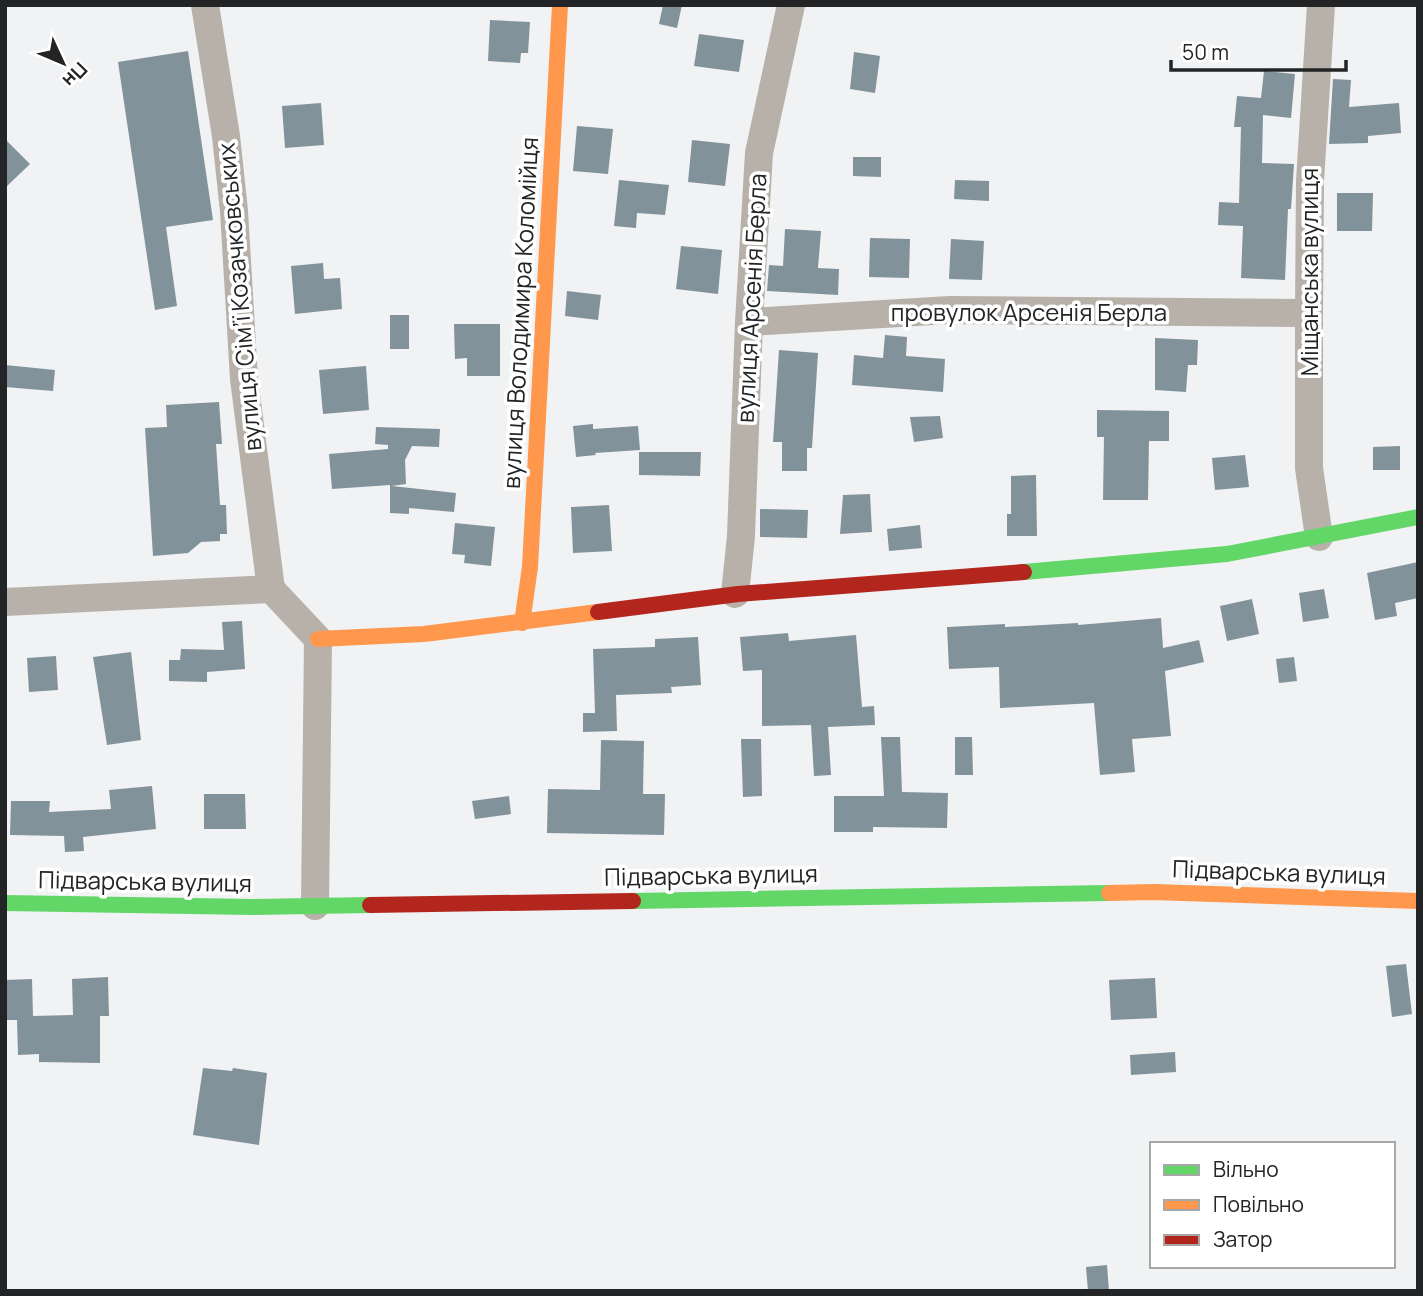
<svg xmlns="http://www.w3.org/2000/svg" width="1423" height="1296" font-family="Manrope,sans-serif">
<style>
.building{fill:#82929b}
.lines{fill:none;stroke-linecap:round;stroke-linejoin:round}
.street{stroke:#b7b1a9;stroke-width:28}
.fast{stroke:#63d668;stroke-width:16}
.slow{stroke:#ff974d;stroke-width:16}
.jam{stroke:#b3261e;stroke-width:16}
.labels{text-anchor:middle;stroke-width:7;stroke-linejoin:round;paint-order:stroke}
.street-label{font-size:24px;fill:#222425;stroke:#fff}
</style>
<rect width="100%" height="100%" fill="#f0f2f4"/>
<g class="building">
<polygon points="663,5 682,5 677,28 659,24"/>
<polygon points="490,20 530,22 528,53 521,53 520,63 488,61"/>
<polygon points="699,34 744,40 739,72 694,66"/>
<polygon points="188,51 213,220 166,227 177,306 155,310 118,62"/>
<polygon points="854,52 880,56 875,93 850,89"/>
<polygon points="1264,71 1295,74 1291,118 1263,115 1262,163 1294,164 1291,209 1288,209 1285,280 1241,278 1243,226 1218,225 1219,202 1239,203 1241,127 1234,127 1237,96 1261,98"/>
<polygon points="1333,79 1351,80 1349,107 1399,103 1401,133 1368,136 1368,143 1329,144"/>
<polygon points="321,103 324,145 285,148 282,106"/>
<polygon points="577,126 613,129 608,174 573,171"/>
<polygon points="5,139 30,164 5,188"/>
<polygon points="692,140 730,144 725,186 688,182"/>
<polygon points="853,157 881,157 881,177 853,176"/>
<polygon points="619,180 669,185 665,215 637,213 636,228 614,226"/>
<polygon points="955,180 989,181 989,201 954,199"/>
<polygon points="1337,193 1373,193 1372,231 1337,231"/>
<polygon points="785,229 821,231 818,268 839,269 838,295 767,291 769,265 783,266"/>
<polygon points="870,238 910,239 909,278 869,277"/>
<polygon points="951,239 984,241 982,280 949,279"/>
<polygon points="681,246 722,250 718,294 676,289"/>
<polygon points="323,263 324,279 340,278 342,309 295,314 291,266"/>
<polygon points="567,291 601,295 598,320 565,316"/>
<rect x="390" y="315" width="19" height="34"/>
<polygon points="454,324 500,324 500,376 467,376 467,358 455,359"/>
<polygon points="885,335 907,337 906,356 945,359 943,392 852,385 854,355 883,358"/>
<polygon points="1155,338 1198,340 1197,365 1188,365 1186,392 1155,390"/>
<polygon points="779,350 818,353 812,448 807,448 807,471 782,471 782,442 773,442"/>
<polygon points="5,365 55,370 53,391 5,387"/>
<polygon points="366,366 369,410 323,414 319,370"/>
<polygon points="219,402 222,444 216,444 220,505 226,505 227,534 220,534 220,541 201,542 188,553 153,556 145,428 167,427 166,405"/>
<polygon points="1097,410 1169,411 1169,441 1149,441 1148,500 1103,500 1104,437 1097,437"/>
<polygon points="940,416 943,438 914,442 910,417"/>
<polygon points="593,424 593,429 638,426 640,450 595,453 596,455 576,457 573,426"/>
<polygon points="376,427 440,429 439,447 412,446 405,460 406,484 392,486 456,493 454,512 409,508 409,514 390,513 390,485 332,489 329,454 388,449 388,445 375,444"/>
<polygon points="1400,446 1400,470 1373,470 1373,447"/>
<polygon points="639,452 701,452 700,476 639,475"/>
<polygon points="1245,455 1249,487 1215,490 1212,458"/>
<polygon points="1036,475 1037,536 1007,536 1007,514 1011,514 1011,476"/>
<polygon points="870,494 872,532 840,534 843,495"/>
<polygon points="609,505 612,551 573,553 571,507"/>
<polygon points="760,509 808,510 807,538 760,537"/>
<polygon points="455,523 495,527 491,566 464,563 465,555 452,554"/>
<polygon points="920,525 922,548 889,551 887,529"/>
<polygon points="1418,562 1418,598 1395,603 1397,616 1375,620 1367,573"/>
<polygon points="1324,589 1329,618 1303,622 1299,593"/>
<polygon points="1252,599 1259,634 1227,641 1220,606"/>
<polygon points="1161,618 1163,648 1199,640 1204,662 1165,671 1171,736 1132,739 1135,772 1100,775 1094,703 1000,708 999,667 949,669 947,627 1005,624 1005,627 1078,623 1078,625"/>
<polygon points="242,621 245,669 207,672 207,682 169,681 169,660 180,660 181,649 224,650 222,622"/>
<polygon points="788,633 789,641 856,635 862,707 874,706 875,725 828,727 831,775 814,776 811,725 762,726 762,670 743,671 740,637"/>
<polygon points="698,637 701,685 671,687 672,693 616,695 617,731 583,732 583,713 595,713 593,649 655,647 655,639"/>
<polygon points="131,652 141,740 107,745 93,657"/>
<polygon points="56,656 58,690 29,692 27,658"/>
<polygon points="1294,657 1297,681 1279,683 1276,659"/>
<polygon points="881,737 900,737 902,792 948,793 947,828 873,827 873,832 834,832 834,796 884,796"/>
<polygon points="955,737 972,737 973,775 955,775"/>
<polygon points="741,739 761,739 762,796 743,797"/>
<polygon points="601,740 644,741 643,794 665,794 664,835 547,833 548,789 600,790"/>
<polygon points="152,786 156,829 83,837 84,851 65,852 64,836 10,835 11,801 50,801 49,812 111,809 109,790"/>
<polygon points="204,794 245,794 246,829 204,829"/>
<polygon points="509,796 511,814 475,819 472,801"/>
<polygon points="1406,964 1412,1014 1392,1017 1386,966"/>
<polygon points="108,977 109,1016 100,1016 100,1063 39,1062 39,1054 18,1055 17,1020 5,1020 5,980 32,979 33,1016 73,1015 72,979"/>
<polygon points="1155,978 1157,1018 1111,1020 1109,980"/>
<polygon points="1175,1052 1176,1072 1131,1075 1130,1055"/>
<polygon points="203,1068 232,1071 233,1068 267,1073 259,1145 193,1135"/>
<polygon points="1107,1265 1109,1291 1088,1291 1086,1267"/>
</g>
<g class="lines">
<g class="street">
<polyline points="205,5 226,136 234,211 244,379 271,589"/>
<polyline points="749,322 950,310 1309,313"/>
<polyline points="1319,537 1309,468 1309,313 1310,181 1321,5"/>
<polyline points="271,589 318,639 315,906"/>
<polyline points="735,594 741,536 749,322 759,153 791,5"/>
<polyline points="5,602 271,589"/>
</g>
<g class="fast">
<polyline points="1024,572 1227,554 1418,517"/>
<polyline points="633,901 1109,893"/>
<polyline points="5,903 252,907 370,905"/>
</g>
<g class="slow">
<polyline points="522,623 530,567 560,5"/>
<polyline points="318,639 424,634 598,612"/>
<polyline points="1109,893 1154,892 1418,901"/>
</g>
<g class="jam">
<polyline points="598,612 738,594 1024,572"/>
<polyline points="370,905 633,901"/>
</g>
</g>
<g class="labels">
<g class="street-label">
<text transform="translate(1310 272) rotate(-90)" y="8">Міщанська вулиця</text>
<text transform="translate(240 297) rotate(-95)" y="8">вулиця Сімʼї Козачковських</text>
<text transform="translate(752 298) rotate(-87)" y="8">вулиця Арсенія Берла</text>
<text transform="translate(521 313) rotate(-87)" y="8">вулиця Володимира Коломійця</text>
<text x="1029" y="321">провулок Арсенія Берла</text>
<text transform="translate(1279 873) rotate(2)" y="8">Підварська вулиця</text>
<text transform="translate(711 876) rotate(-1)" y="8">Підварська вулиця</text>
<text transform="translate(145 882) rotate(1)" y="8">Підварська вулиця</text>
</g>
</g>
<rect width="1423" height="1296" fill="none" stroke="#222425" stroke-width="14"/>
<rect x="1150" y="1142" width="245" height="126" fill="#ffffff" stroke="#a7a7a8" stroke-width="2"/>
<rect x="1164" y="1165" width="35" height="10" fill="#63d668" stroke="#a7a7a8" stroke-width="2"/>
<text x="1213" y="1177" font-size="21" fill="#222425">Вільно</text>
<rect x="1164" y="1200" width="35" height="10" fill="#ff974d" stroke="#a7a7a8" stroke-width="2"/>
<text x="1213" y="1212" font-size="21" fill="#222425">Повільно</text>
<rect x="1164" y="1235" width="35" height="10" fill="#b3261e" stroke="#a7a7a8" stroke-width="2"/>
<text x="1213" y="1247" font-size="21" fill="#222425">Затор</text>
<g transform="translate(63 63) rotate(134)" stroke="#ffffff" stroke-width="5" paint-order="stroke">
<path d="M0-5L12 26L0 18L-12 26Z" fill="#222425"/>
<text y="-10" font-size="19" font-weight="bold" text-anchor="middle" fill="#222425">Пн</text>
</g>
<path d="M1171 60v10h175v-10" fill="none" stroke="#222425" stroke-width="3.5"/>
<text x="1182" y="60" font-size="21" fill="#222425" stroke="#ffffff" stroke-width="5" paint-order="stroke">50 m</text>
</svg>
